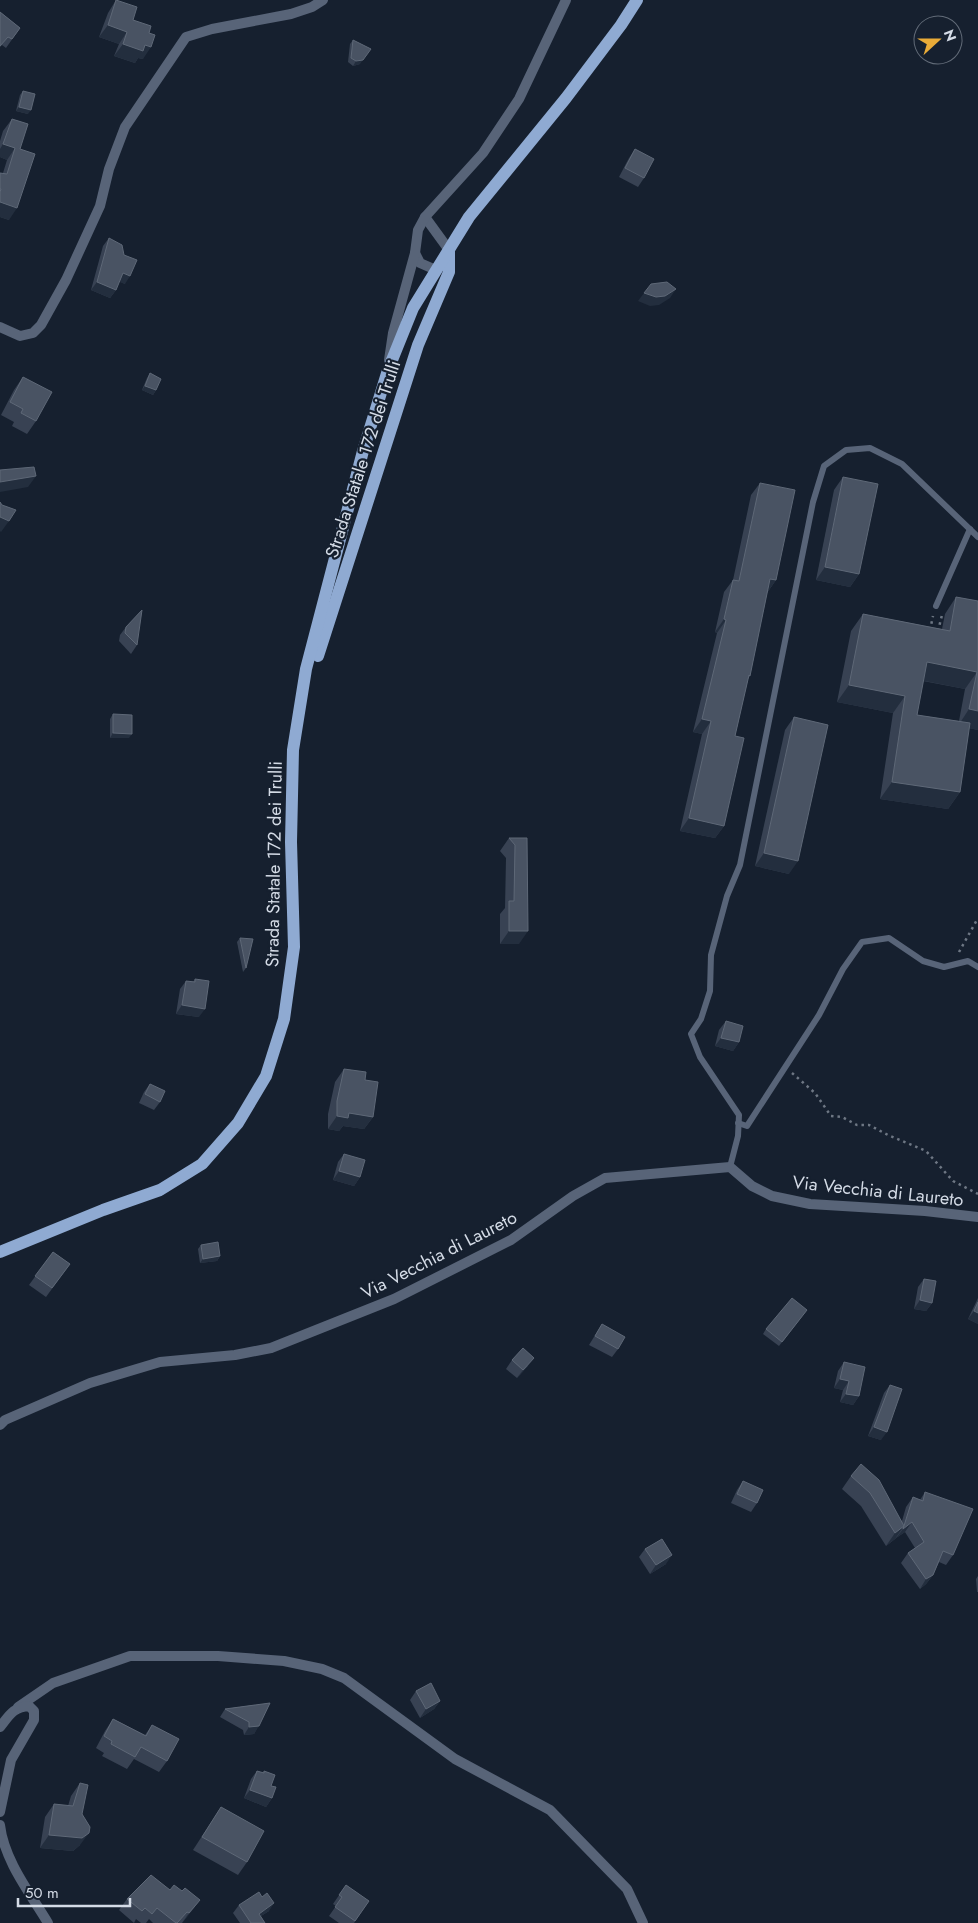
<svg xmlns="http://www.w3.org/2000/svg" width="978" height="1923" font-family="Jost,sans-serif">
<style>
.lines{fill:none;stroke-linecap:round;stroke-linejoin:round}
.path{stroke:#6e7784;stroke-width:2.5;stroke-dasharray:2.5 4;stroke-linecap:butt}
.service{stroke:#586478;stroke-width:6}
.minor{stroke:#586478;stroke-width:10}
.tertiary{stroke:#586478;stroke-width:10}
.primary{stroke:#8faad2;stroke-width:12}
.wall{fill:#384253;fill-rule:evenodd}
.shaded-wall{fill:#232e3e}
.building{fill:#495363;stroke:#5e6877}
.labels{text-anchor:middle;stroke-width:4.5;stroke-linejoin:round;paint-order:stroke}
.street-label{font-size:18px;fill:#d4dbe6;stroke:#16202f}
</style>
<rect width="100%" height="100%" fill="#16202f"/>
<g class="lines">
<g class="path">
<polyline points="930,630 933,616"/>
<polyline points="938,631 942,615"/>
<polyline points="959,952 978,918"/>
<polyline points="792,1073 815,1093 831,1116 842,1117 857,1125 869,1125 888,1135 926,1151 953,1181 978,1194"/>
</g>
<g class="service">
<polyline points="936,606 970,529"/>
<polyline points="738,1123 747,1126 819,1015 843,969 862,942 889,938 923,961 944,967 968,961 978,967"/>
<polyline points="730,1167 738,1136 739,1115 700,1057 691,1034 701,1019 710,991 711,955 727,896 740,865 813,502 824,466 846,450 870,448 902,464 978,537"/>
</g>
<g class="minor">
<polyline points="0,327 20,336 33,333 41,325 66,280 100,206 109,169 125,127 186,37 212,29 291,14 312,7 323,0"/>
<polyline points="0,1425 5,1420 90,1383 160,1362 235,1355 271,1348 394,1299 511,1240 573,1196 605,1178 730,1167 752,1186 772,1196 810,1204 925,1211 978,1217"/>
<polyline points="18,1707 53,1683 130,1656 218,1656 284,1661 322,1669 344,1678 455,1759 550,1810 627,1889 643,1923"/>
<path d="M 0,1727 C 9,1716 13,1707 29,1706 L 34,1711 L 34,1720 L 11,1760 L 0,1812"/>
<path d="M 0,1825 C 4,1860 30,1893 48,1923"/>
</g>
<g class="tertiary">
<polyline points="425,217 449,250"/>
<polyline points="415,253 420,263 436,270"/>
<polyline points="389,360 393,333 415,253 418,230 425,217 483,153 519,99 566,0"/>
</g>
<g class="primary">
<polyline points="318,656 418,345 449,272 449,250"/>
<polyline points="0,1252 103,1210 160,1190 202,1164 238,1123 266,1076 284,1019 294,947 291,842 293,750 306,669 363,451 388,370 413,308 469,217 566,98 621,25 637,0"/>
</g>
</g>
<g class="wall">
<polygon points="116,0 133,20 149,33 143,59 138,58 135,63 114,56 119,44 99,37 108,13"/>
<polygon points="0,12 20,28 6,48 2,45 0,47"/>
<polygon points="353,40 360,64 353,66 348,62 350,44"/>
<polygon points="23,91 28,114 16,111 20,95"/>
<polygon points="12,119 20,149 9,220 0,217 0,173 3,173 7,160 0,157 0,141 3,131"/>
<polygon points="635,149 644,178 638,187 619,177 629,158"/>
<polygon points="109,238 124,255 125,284 119,281 116,290 110,298 91,290 103,246"/>
<polygon points="150,373 156,390 153,395 142,390 147,378"/>
<polygon points="23,377 36,421 27,434 12,426 14,422 1,415 14,390"/>
<polygon points="843,477 859,574 850,587 816,580 834,490"/>
<polygon points="760,483 776,580 767,593 750,676 748,679 735,736 724,826 715,838 680,831 702,734 693,732 717,633 715,632 724,592 733,580 751,495"/>
<path d="M 956,597 L 978,601 L 978,730 L 969,728 L 960,792 L 948,809 L 880,799 L 893,713 L 837,702 L 851,631 L 863,614 L 942,629 L 945,614 ZM 923,681 L 965,689 L 959,721 L 917,715 Z"/>
<polygon points="126,627 137,645 131,654 119,641 120,635"/>
<polygon points="113,714 129,738 110,738 110,719"/>
<polygon points="794,717 789,874 755,866 785,730"/>
<polygon points="509,838 527,838 519,944 500,944 500,914 505,908 506,858 500,851"/>
<polygon points="240,938 246,968 243,972 237,942"/>
<polygon points="195,979 199,1017 176,1014 180,989 186,981 193,982"/>
<polygon points="726,1021 739,1042 733,1051 715,1046 719,1030"/>
<polygon points="344,1069 365,1080 373,1117 364,1129 343,1126 339,1131 328,1129 328,1114 335,1082"/>
<polygon points="150,1084 160,1102 154,1110 139,1103 144,1092"/>
<polygon points="344,1154 360,1177 354,1186 333,1180 338,1162"/>
<polygon points="201,1245 220,1256 217,1261 200,1263 198,1249"/>
<polygon points="53,1252 70,1264 46,1297 29,1285"/>
<polygon points="924,1279 932,1303 926,1311 914,1309 918,1287"/>
<polygon points="978,1298 978,1324 968,1319"/>
<polygon points="807,1310 779,1346 763,1334 766,1329"/>
<polygon points="602,1324 618,1349 612,1357 589,1345"/>
<polygon points="512,1360 528,1366 517,1378 506,1369"/>
<polygon points="844,1362 859,1396 853,1405 840,1402 843,1390 834,1388 838,1371"/>
<polygon points="890,1385 881,1440 868,1436 884,1393"/>
<polygon points="851,1476 902,1521 906,1507 913,1497 920,1500 925,1492 953,1555 946,1565 939,1562 933,1575 926,1584 920,1589 901,1563 908,1553 915,1548 905,1532 896,1538 897,1537 895,1539 886,1546 861,1506 842,1489"/>
<polygon points="743,1481 757,1503 751,1512 731,1503 737,1490"/>
<polygon points="645,1549 666,1564 650,1574 639,1557"/>
<polygon points="978,1576 978,1592 977,1592 976,1579"/>
<polygon points="416,1691 440,1701 434,1709 420,1718 410,1700"/>
<polygon points="270,1703 254,1734 244,1735 243,1730 220,1717 225,1709"/>
<polygon points="113,1719 145,1735 152,1725 167,1761 159,1772 134,1759 127,1769 102,1756 104,1753 96,1748 105,1731"/>
<polygon points="257,1771 263,1773 264,1771 271,1786 272,1798 266,1807 244,1798 251,1779"/>
<polygon points="80,1783 82,1814 80,1845 73,1851 40,1848 45,1817 54,1804 68,1806 71,1796"/>
<polygon points="221,1807 247,1862 238,1875 193,1850"/>
<polygon points="346,1885 369,1901 354,1923 339,1923 329,1916 336,1906 333,1904"/>
<polygon points="170,1890 182,1891 200,1900 182,1923 153,1923 149,1919 146,1923 141,1923 136,1919 134,1923 119,1910 127,1899"/>
<polygon points="239,1905 269,1911 261,1916 265,1923 240,1923 233,1913"/>
</g>
<g class="shaded-wall">
<polygon points="108,25 127,32 119,44 99,37"/>
<polygon points="123,44 145,45 151,47 143,59 138,58 135,63 114,56"/>
<polygon points="371,49 360,64 353,66 356,61"/>
<polygon points="19,107 31,110 28,114 16,111"/>
<polygon points="3,144 15,148 7,160 0,157 0,149"/>
<polygon points="0,202 17,208 9,220 0,217"/>
<polygon points="123,273 130,276 125,284 117,281"/>
<polygon points="97,282 116,290 110,298 91,290"/>
<polygon points="676,289 670,298 659,305 650,306 638,301 644,293"/>
<polygon points="145,386 156,390 153,395 142,390"/>
<polygon points="36,476 28,487 0,492 0,482"/>
<polygon points="0,517 9,521 1,532 0,531"/>
<polygon points="825,567 859,574 850,587 816,580"/>
<polygon points="770,579 776,580 767,593 761,592"/>
<polygon points="724,619 726,620 717,633 715,632"/>
<polygon points="927,662 977,672 965,689 915,679"/>
<polygon points="849,685 905,696 893,713 837,702"/>
<polygon points="969,709 978,711 978,730 958,726"/>
<polygon points="702,719 711,721 702,734 693,732"/>
<polygon points="113,733 132,734 129,738 110,738"/>
<polygon points="892,782 960,792 948,809 880,799"/>
<polygon points="689,818 724,826 715,838 680,831"/>
<polygon points="764,853 798,861 789,874 755,866"/>
<polygon points="509,931 528,931 519,944 500,944"/>
<polygon points="182,1005 205,1009 199,1017 176,1014"/>
<polygon points="721,1038 739,1042 733,1051 715,1046"/>
<polygon points="349,1113 373,1117 364,1129 343,1126 339,1131 328,1129 337,1116"/>
<polygon points="339,1171 360,1177 354,1186 333,1180"/>
<polygon points="220,1256 217,1261 200,1263 203,1259"/>
<polygon points="920,1300 932,1303 926,1311 914,1309"/>
<polygon points="974,1311 978,1313 978,1324 968,1319"/>
<polygon points="534,1358 528,1366 517,1378 523,1370"/>
<polygon points="840,1379 849,1381 843,1390 834,1388"/>
<polygon points="846,1394 859,1396 853,1405 840,1402"/>
<polygon points="874,1427 887,1432 881,1440 868,1436"/>
<polygon points="912,1522 905,1532 896,1538 903,1529"/>
<polygon points="904,1526 895,1539 886,1546 895,1533"/>
<polygon points="672,1555 666,1564 650,1574 656,1565"/>
<polygon points="933,1575 926,1584 920,1589 926,1579"/>
<polygon points="440,1701 434,1709 420,1718 426,1709"/>
<polygon points="259,1726 254,1734 244,1735 249,1727"/>
<polygon points="250,1790 272,1798 266,1807 244,1798"/>
<polygon points="89,1833 80,1845 73,1851 40,1848 49,1835"/>
<polygon points="200,1900 191,1912 182,1923 189,1913"/>
<polygon points="274,1903 269,1911 253,1921 259,1914"/>
</g>
<g class="building">
<polygon points="116,0 137,7 133,20 151,26 149,33 155,35 151,47 145,45 143,51 123,44 127,32 108,25"/>
<polygon points="0,12 20,28 12,39 8,37 0,46"/>
<polygon points="353,40 371,49 363,60 356,61 351,58"/>
<polygon points="23,91 35,94 31,110 19,107"/>
<polygon points="12,119 28,124 20,149 35,154 17,208 0,202 0,192 1,189 0,189 0,173 7,174 15,148 3,144"/>
<polygon points="635,149 654,159 644,178 625,168"/>
<polygon points="109,238 122,245 124,255 137,260 130,276 123,273 116,290 97,282"/>
<polygon points="667,282 676,289 665,296 656,297 644,293 651,284"/>
<polygon points="150,373 161,379 156,390 145,386"/>
<polygon points="23,377 52,392 36,421 21,413 23,409 10,402"/>
<polygon points="34,467 36,476 0,482 0,470"/>
<polygon points="843,477 878,484 859,574 825,567"/>
<polygon points="760,483 795,490 776,580 770,579 750,676 749,675 735,736 744,738 724,826 689,818 711,721 702,719 726,620 724,619 733,580 739,581"/>
<polygon points="0,502 2,505 16,510 9,521 0,517"/>
<polygon points="956,597 978,601 978,711 969,709 977,672 927,662 917,715 970,723 960,792 892,782 905,696 849,685 863,614 950,631"/>
<polygon points="142,610 137,645 125,633 126,627"/>
<polygon points="113,714 132,715 132,734 113,733"/>
<polygon points="794,717 828,725 798,861 764,853"/>
<polygon points="509,838 527,838 528,931 509,931 509,901 514,901 515,845"/>
<polygon points="240,938 253,939 246,968"/>
<polygon points="195,979 209,981 205,1009 182,1005 186,981 195,982"/>
<polygon points="726,1021 743,1026 739,1042 721,1038"/>
<polygon points="344,1069 366,1072 365,1080 378,1082 373,1117 349,1113 348,1118 337,1116 337,1101"/>
<polygon points="150,1084 165,1091 160,1102 145,1094"/>
<polygon points="344,1154 365,1160 360,1177 339,1171"/>
<polygon points="218,1242 220,1256 203,1259 201,1245"/>
<polygon points="53,1252 70,1264 52,1288 35,1276"/>
<polygon points="924,1279 936,1281 932,1303 920,1300"/>
<polygon points="792,1298 807,1310 782,1342 766,1329"/>
<polygon points="978,1302 978,1313 974,1311"/>
<polygon points="602,1324 625,1337 618,1349 595,1336"/>
<polygon points="523,1348 534,1358 523,1370 512,1360"/>
<polygon points="844,1362 865,1367 859,1396 846,1394 849,1381 840,1379"/>
<polygon points="890,1385 902,1389 887,1432 874,1427"/>
<polygon points="861,1464 879,1480 904,1526 895,1533 870,1493 851,1476"/>
<polygon points="743,1481 763,1490 757,1503 737,1494"/>
<polygon points="925,1492 973,1509 953,1555 943,1551 933,1575 926,1579 908,1553 924,1542 912,1522 903,1529 913,1497 923,1501"/>
<polygon points="662,1539 672,1555 656,1565 645,1549"/>
<polygon points="431,1683 440,1701 426,1709 416,1691"/>
<polygon points="270,1703 259,1726 249,1727 249,1722 225,1709"/>
<polygon points="113,1719 146,1736 152,1725 179,1739 167,1761 141,1747 135,1757 111,1744 112,1741 104,1736"/>
<polygon points="257,1771 264,1773 264,1771 275,1775 271,1786 276,1787 272,1798 250,1790"/>
<polygon points="80,1783 88,1785 82,1814 90,1827 89,1833 82,1838 49,1835 54,1804 73,1806"/>
<polygon points="221,1807 264,1831 247,1862 202,1837"/>
<polygon points="151,1875 170,1890 174,1885 182,1891 185,1888 200,1900 189,1913 187,1912 177,1923 176,1923 157,1908 152,1914 145,1908 142,1911 127,1899"/>
<polygon points="346,1885 369,1901 355,1921 335,1907 342,1897 339,1895"/>
<polygon points="259,1892 262,1897 267,1893 274,1903 259,1914 265,1923 251,1923 239,1905"/>
</g>
<g class="labels">
<g class="street-label">
<text transform="translate(363 459) rotate(-72)" y="6">Strada Statale 172 dei Trulli</text>
<text transform="translate(274 864) rotate(-89)" y="6">Strada Statale 172 dei Trulli</text>
<text transform="translate(878 1191) rotate(6)" y="6">Via Vecchia di Laureto</text>
<text transform="translate(439 1255) rotate(-27)" y="6">Via Vecchia di Laureto</text>
</g>
</g>
<g transform="translate(938 40) rotate(69)"><circle r="24" fill="#16202f" stroke="#626b78"/>
<path d="M0-4L9 19L0 12L-9 19Z" fill="#e9ab38"/>
<text y="-8" font-size="14" font-weight="bold" text-anchor="middle" fill="#d4dbe6">N</text>
</g>
<path d="M18 1898v8h112v-8" fill="none" stroke="#d4dbe6" stroke-width="2.5"/>
<text x="25" y="1898" font-size="15" fill="#d4dbe6" stroke="#16202f" stroke-width="4" paint-order="stroke">50 m</text>
</svg>
